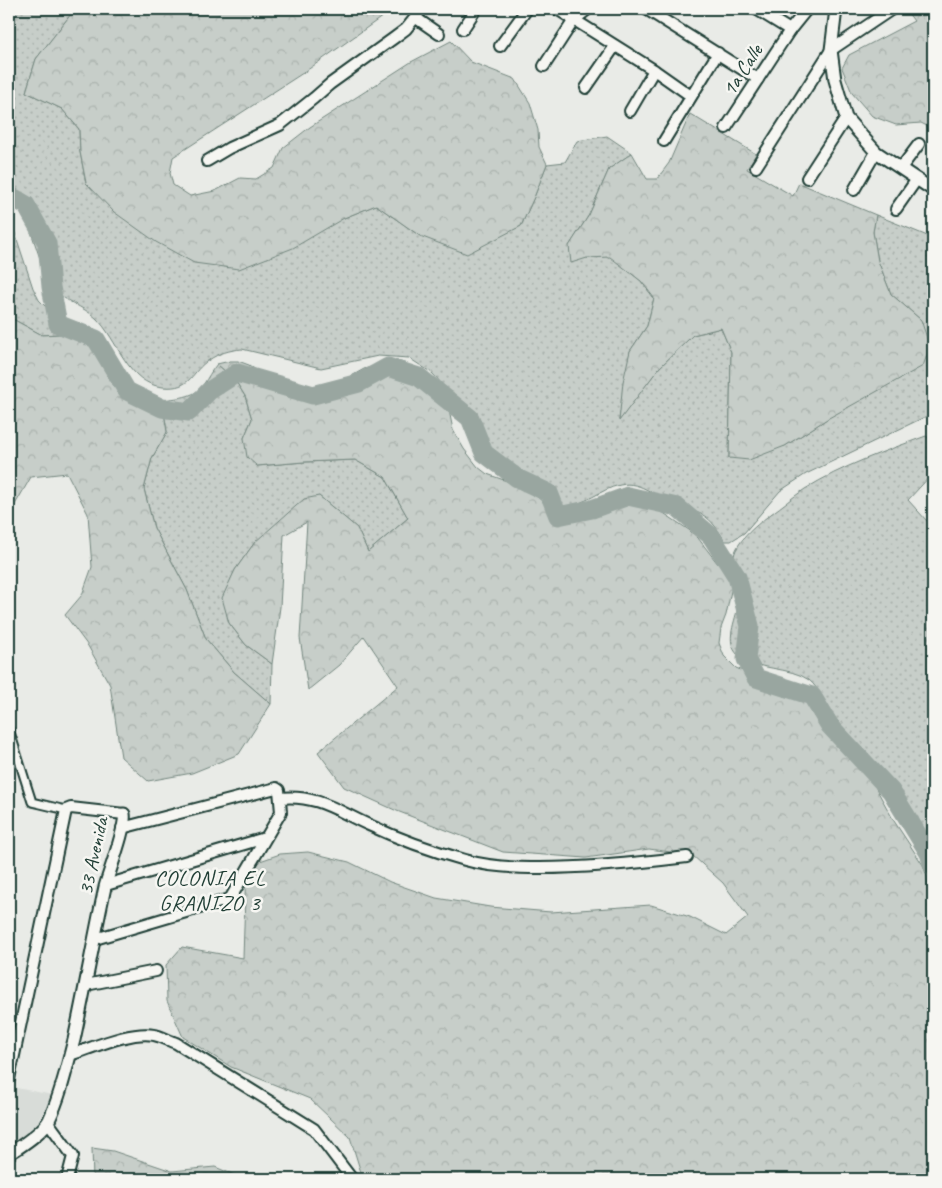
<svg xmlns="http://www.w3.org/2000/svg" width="942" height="1188" font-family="Caveat,sans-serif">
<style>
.built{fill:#d8dcd8}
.grass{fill:url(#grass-dots);stroke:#73867e}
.forest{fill:url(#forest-crowns);stroke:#73867e}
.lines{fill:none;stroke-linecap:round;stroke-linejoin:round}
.river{stroke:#99a6a0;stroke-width:19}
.pedestrian-casing{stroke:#1f3d34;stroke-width:11}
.minor-casing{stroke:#1f3d34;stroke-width:14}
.tertiary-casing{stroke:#1f3d34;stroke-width:15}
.pedestrian{stroke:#f6f6f2;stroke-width:7}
.minor{stroke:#f6f6f2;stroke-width:10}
.tertiary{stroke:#f6f6f2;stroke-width:11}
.labels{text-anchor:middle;stroke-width:5;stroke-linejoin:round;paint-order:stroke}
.street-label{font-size:21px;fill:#1f3d34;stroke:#f6f6f2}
.neighbourhood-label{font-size:22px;letter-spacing:1px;fill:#1f3d34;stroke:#f6f6f2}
</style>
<defs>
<pattern id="grass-dots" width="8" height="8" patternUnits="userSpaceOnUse" patternTransform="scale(1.25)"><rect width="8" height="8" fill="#c7cec9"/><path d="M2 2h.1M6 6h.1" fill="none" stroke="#aab2ad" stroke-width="1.8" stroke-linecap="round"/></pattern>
<pattern id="forest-crowns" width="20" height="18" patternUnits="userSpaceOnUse" patternTransform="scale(1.25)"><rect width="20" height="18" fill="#c7cec9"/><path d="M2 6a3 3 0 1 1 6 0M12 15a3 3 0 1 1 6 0" fill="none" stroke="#aab2ad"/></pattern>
</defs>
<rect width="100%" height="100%" fill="#e9ebe7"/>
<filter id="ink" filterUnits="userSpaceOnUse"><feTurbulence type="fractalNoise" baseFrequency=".02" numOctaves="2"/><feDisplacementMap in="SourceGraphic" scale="10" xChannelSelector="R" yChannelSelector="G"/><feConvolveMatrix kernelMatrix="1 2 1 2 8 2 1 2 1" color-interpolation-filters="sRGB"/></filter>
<g filter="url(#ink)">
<polygon class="built" points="11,1087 53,1095 38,1122 9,1149 9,1097"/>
<g class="grass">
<path d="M 9,9 L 75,9 L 36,59 L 26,92 L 62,109 L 79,129 L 80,152 L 86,183 L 344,218 L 376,205 L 420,236 L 493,239 L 521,226 L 535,195 L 547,164 L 565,162 L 577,141 L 607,136 L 632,153 L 609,169 L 589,215 L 569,246 L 587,258 L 610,256 L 641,281 L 654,298 L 647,326 L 630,351 L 619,420 L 659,368 L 693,335 L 721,328 L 731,352 L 729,458 L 785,446 L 827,419 L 921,320 L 891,294 L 878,261 L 873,232 L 876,215 L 925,235 L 933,241 L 933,413 L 806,474 L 780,491 L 744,533 L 731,541 L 725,541 C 720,533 714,523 706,517 C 698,511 686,510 677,507 C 658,499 642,480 620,485 C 600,489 585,506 563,506 L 550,488 L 539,479 L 490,461 L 482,456 L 471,438 L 465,421 L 455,398 L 432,373 L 409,358 L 378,356 L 321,368 L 242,349 C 230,350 219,353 209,360 C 191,371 192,390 163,387 C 127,384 118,339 96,318 C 83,306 63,301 52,288 C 48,282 46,273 43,267 C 34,243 24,204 9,186 Z"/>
<polygon points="9,215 33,288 39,300 49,310 81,330 60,334 42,335 9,317"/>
<path d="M 217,364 L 235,380 L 245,396 L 252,419 L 244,438 L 257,466 L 304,462 L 355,460 L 385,477 L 408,518 L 368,552 L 357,528 L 319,496 L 255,542 L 235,570 L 223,598 L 229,623 L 246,645 L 272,664 L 271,704 L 234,672 L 206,639 L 187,590 L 154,528 L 144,489 L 152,458 L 167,432 L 162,400 C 175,398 195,398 203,385 C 208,378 211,371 217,364 Z"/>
<path d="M 926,436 L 933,441 L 933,473 L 908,500 L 927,521 L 933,515 L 933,857 C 907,805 868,760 833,715 C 824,704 820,689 809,680 C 790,666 755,671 738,655 C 724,641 736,621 738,605 C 739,590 731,569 734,556 C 737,540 759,523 771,514 C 782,506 793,497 805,489 C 842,466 885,451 926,436 Z"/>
</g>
<g class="forest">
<polygon points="75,9 393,9 306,71 173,157 170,173 173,185 190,196 215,191 240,178 256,179 274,168 283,148 310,127 411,62 451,41 471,62 515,79 530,103 538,130 539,147 547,164 535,195 521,226 467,254 420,236 376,205 344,218 293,248 239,269 194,263 156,242 114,212 86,183 80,152 79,129 62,109 26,92 36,59"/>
<polygon points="905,9 933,9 933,129 921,123 896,125 872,116 852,93 842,68 849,55 914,21"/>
<polygon points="690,114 756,154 747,169 793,196 799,183 876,215 873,232 878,261 891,294 921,320 930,347 923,366 827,419 785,446 749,460 729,458 731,352 721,328 693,335 659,368 619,421 623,382 630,351 647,326 654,298 641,281 610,257 587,258 571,263 569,246 589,215 609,169 632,153 647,179 657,179 669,163"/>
<path d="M 9,317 L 42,335 L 60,334 L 81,330 C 113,364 102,401 162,400 L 167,432 L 152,458 L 144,489 L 154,528 L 187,590 L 206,639 L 234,672 L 271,704 L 239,754 L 192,773 L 148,781 L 121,757 L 110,685 L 88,646 L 65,615 L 82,595 L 92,567 L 88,514 L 67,473 L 31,477 L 9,515 Z"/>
<polygon points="230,361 238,361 249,365 280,388 295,395 317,393 332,387 364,369 374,366 384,367 399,366 427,380 442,394 448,405 453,430 464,449 478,467 487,474 515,484 534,494 544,503 552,514 558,517 567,516 612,499 623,498 650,504 689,530 698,538 718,564 729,574 732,586 726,615 721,628 719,643 724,656 736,668 755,676 786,680 810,700 836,737 872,781 894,821 923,865 927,877 928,889 933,900 933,1179 363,1179 350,1137 310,1099 231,1067 183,1037 167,1001 166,965 182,947 243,958 246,866 280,854 308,852 349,862 390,882 436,898 490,907 551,912 651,905 690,917 726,935 748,917 723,883 692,855 649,849 586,858 503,852 397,811 344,787 318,752 398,686 364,636 339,665 308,690 300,638 307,522 284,535 280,607 272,664 246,645 229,623 222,598 235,570 255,542 304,499 319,496 357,528 368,552 408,518 385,477 355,460 304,462 257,466 247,457 244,438 252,419 245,396 235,380 217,364"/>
<polygon points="92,1148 113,1151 172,1171 215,1167 237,1176 238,1179 93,1179"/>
</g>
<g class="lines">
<polyline class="river" points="9,195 26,205 47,243 51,287 58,324 96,339 127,391 162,408 189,412 209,391 237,373 313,395 359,383 388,367 419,377 470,418 484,453 517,478 549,493 558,516 592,509 628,496 677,507 711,536 737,577 750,626 746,659 756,678 812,696 830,726 891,791 929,853 933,866"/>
<defs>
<polyline id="pedestrian" points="9,729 32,802 66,810"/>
<g id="minor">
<polyline points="557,9 654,70 691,96"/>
<polyline points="646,9 758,79"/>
<polyline points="756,9 790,30"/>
<polyline points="416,18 439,34"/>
<polyline points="463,29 476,9"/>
<polyline points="500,46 527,9"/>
<polyline points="544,66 574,20 588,9"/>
<polyline points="586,88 615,46"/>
<polyline points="630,111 654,70"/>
<polyline points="726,128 790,30 807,9"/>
<polyline points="664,141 718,53"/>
<polyline points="207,161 229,148 280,125 314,98 330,84 394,38 406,29 422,9"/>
<polyline points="756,167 831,50 892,9"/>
<polyline points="901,168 919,144"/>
<polyline points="807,178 846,118"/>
<polyline points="854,190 876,152"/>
<polyline points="896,209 917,179"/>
<path d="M 280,798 C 316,794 338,811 369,825 C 399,839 433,851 465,860 C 489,867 514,868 540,868 C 589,868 638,863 687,857"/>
<polyline points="106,885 265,838"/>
<polyline points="95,939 230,899 281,812 279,790 276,788 122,828"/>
<polyline points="86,985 156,971"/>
<path d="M 70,1055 C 92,1048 132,1030 154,1035 C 161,1036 169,1041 176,1043 L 314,1129 L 352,1179"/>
<polyline points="9,1079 66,810 71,808 124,814"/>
<polyline points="48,1122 73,1156 67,1179"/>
</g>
<g id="tertiary">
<polyline points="836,9 831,50 835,80 846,118 876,152 933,190"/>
<path d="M 9,1154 C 21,1146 43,1132 49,1120 C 61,1095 67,1066 74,1040 C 85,989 94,938 105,887 C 109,872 127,825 124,814"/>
</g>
</defs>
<use href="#pedestrian" class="pedestrian-casing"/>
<use href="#minor" class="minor-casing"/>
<use href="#tertiary" class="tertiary-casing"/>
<use href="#pedestrian" class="pedestrian"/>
<use href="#minor" class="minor"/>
<use href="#tertiary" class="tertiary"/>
</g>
</g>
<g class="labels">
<g class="street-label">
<text transform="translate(742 70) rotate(-57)" y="7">1a Calle</text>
<text transform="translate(93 856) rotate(-78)" y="7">33 Avenida</text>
</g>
<g class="neighbourhood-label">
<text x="210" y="885">COLONIA EL<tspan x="210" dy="25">GRANIZO 3</tspan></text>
</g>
</g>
<rect width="942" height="1188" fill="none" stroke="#f6f6f2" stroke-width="30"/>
<rect x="15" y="15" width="912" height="1158" fill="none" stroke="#1f3d34" stroke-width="2" filter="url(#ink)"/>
</svg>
